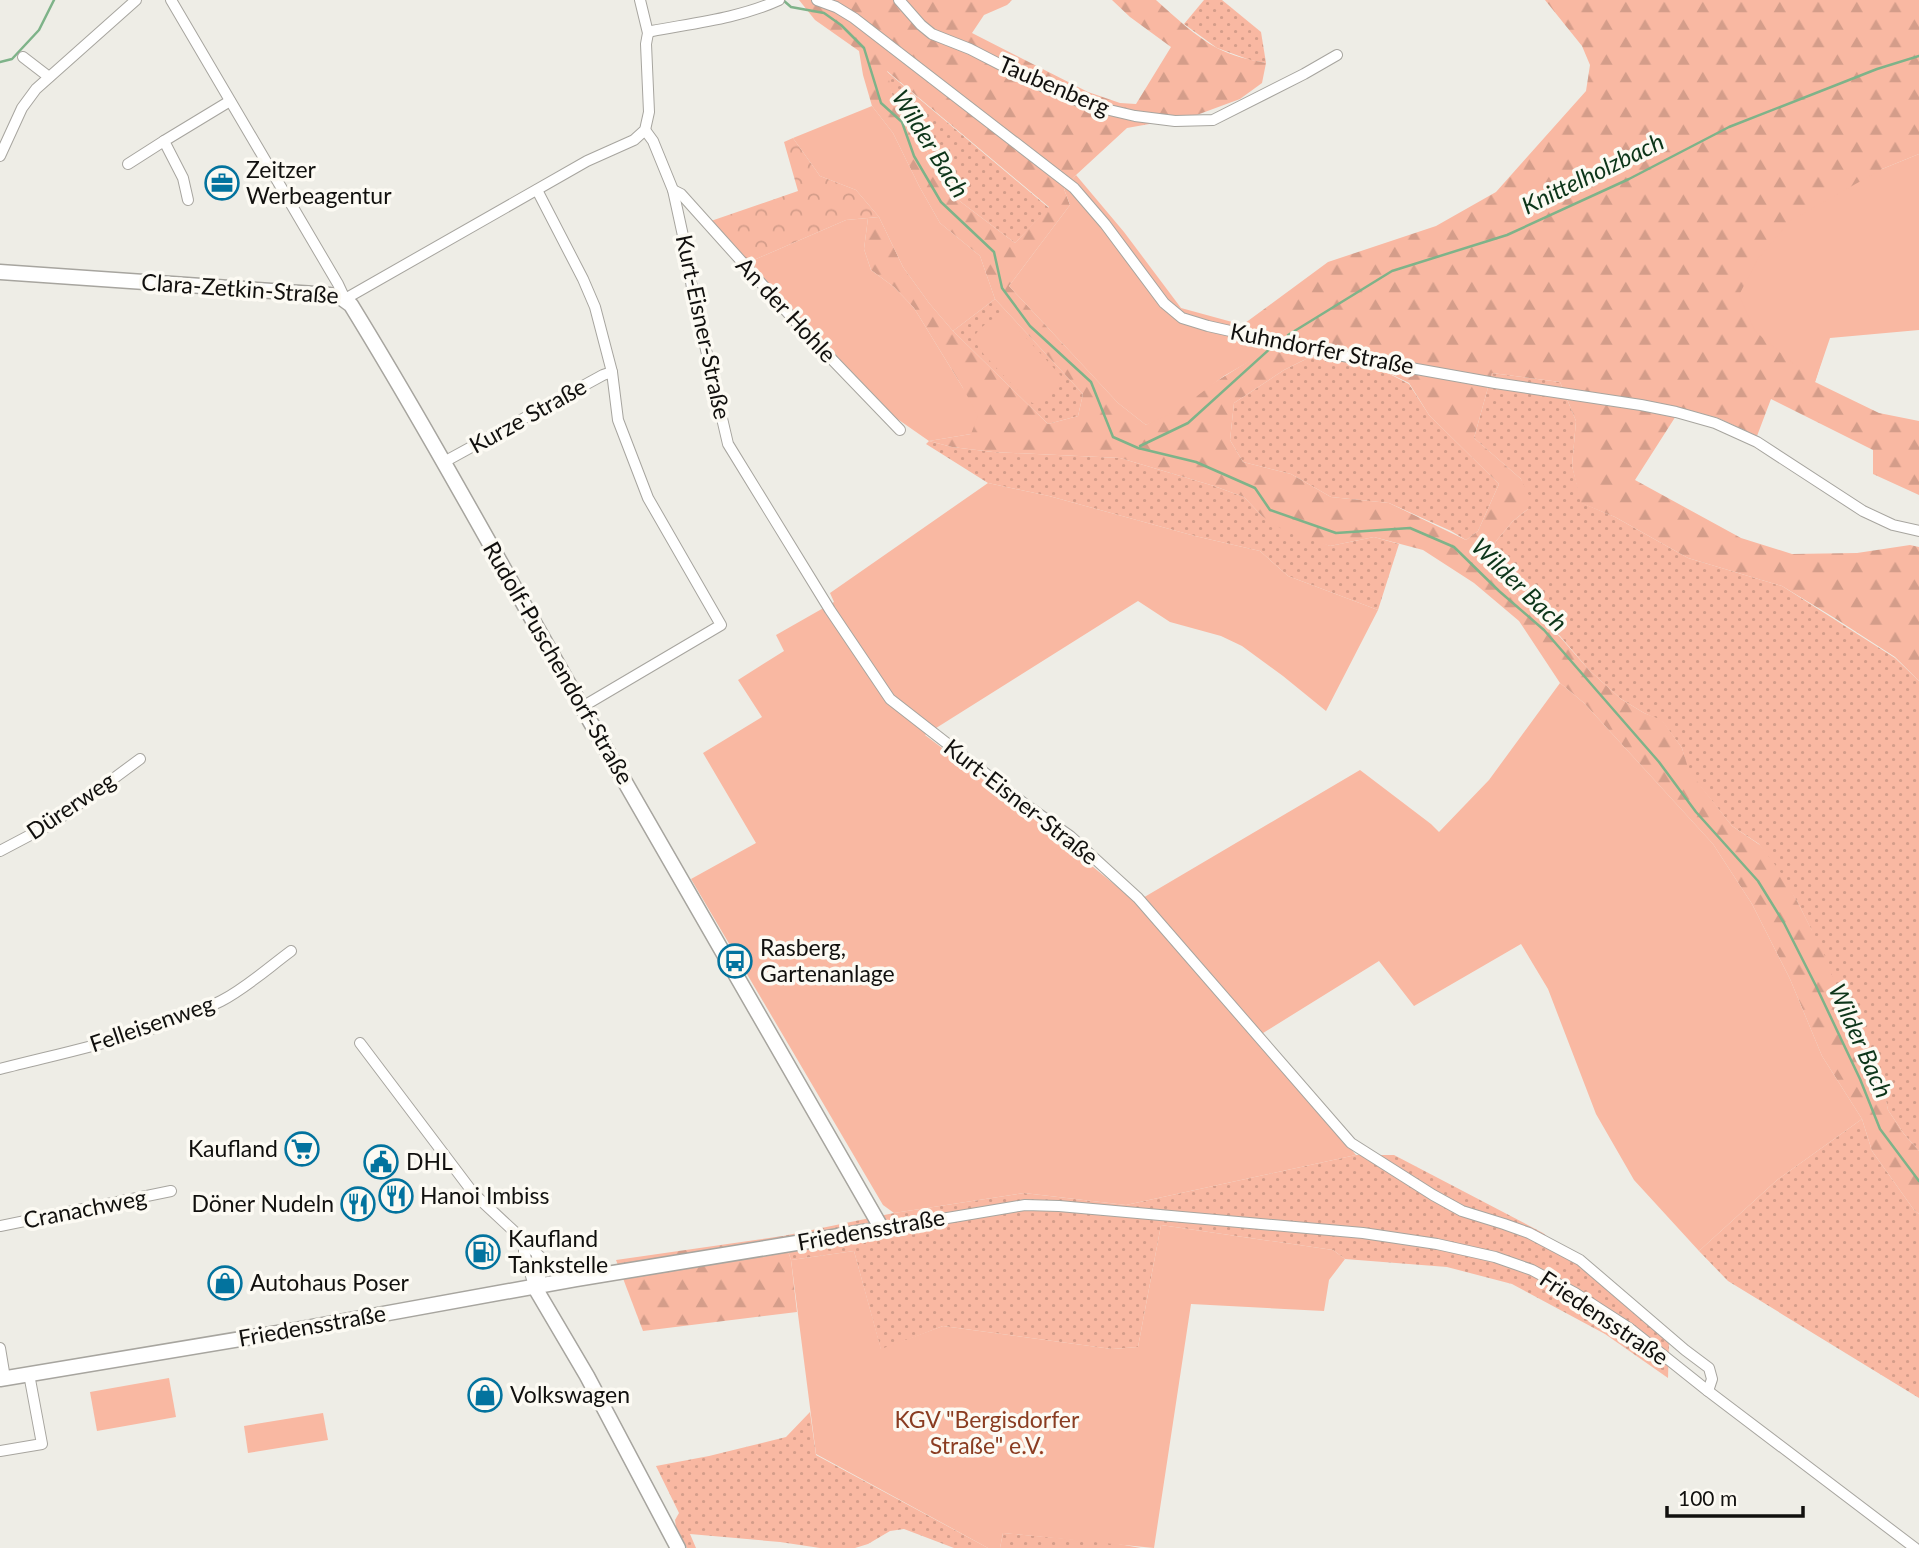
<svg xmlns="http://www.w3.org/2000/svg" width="1919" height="1548" font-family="Lato,sans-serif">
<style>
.grass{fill:url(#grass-dots)}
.forest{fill:url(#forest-firs);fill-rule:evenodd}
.park{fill:url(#park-crowns)}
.garden{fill:#f9b8a2}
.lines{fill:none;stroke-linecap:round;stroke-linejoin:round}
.stream{stroke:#7eb389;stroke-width:2.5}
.street-casing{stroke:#a7a59f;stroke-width:12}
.secondary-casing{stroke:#a7a59f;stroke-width:17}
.street{stroke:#fff;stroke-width:10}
.secondary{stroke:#fff;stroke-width:14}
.labels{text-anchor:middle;stroke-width:7;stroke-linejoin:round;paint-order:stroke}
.street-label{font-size:23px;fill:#11100e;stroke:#fcfaf3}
.poi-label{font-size:23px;fill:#11100e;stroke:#fcfaf3;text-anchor:start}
.park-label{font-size:23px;fill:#8a3c21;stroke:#fcfaf3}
.water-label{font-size:24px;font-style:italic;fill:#0c3519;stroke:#fcfaf3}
</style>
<defs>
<pattern id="grass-dots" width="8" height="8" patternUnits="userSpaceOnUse" patternTransform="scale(1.75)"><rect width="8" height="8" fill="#f9b8a2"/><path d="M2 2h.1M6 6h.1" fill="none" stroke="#d49d8a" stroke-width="1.8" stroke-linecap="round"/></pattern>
<pattern id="forest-firs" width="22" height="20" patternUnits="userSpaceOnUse" patternTransform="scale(1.75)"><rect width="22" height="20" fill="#f9b8a2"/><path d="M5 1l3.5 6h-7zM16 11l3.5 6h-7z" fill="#d49d8a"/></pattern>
<pattern id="park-crowns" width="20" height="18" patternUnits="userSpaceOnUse" patternTransform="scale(1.75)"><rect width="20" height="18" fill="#f9b8a2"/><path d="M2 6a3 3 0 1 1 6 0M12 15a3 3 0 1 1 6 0" fill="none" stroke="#d49d8a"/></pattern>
</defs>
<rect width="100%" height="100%" fill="#eeede6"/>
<g class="grass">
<polygon points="1204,0 1222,0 1261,32 1266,63 1250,60 1217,48 1184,24"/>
<polygon points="885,70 1049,208 1015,243 949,193 910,120 893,98"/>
<polygon points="995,299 1083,394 1078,416 1048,424 953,331"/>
<polygon points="1314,355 1372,365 1409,384 1429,415 1499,484 1478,531 1466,540 1451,531 1389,503 1331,497 1291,474 1243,462 1230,440 1234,403 1284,370"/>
<polygon points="1492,373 1560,382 1576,421 1572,466 1582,503 1615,517 1688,558 1782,586 1895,658 1919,681 1919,1151 1904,1134 1888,1110 1879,1070 1870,1049 1848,1032 1811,929 1797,901 1759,844 1732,826 1688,771 1682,748 1662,721 1644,713 1621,699 1589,670 1560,636 1516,594 1496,572 1492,556 1496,541 1513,521 1528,509 1521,479 1474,438"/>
<polygon points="929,441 952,447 993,452 1120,458 1214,486 1244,497 1262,516 1330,546 1374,537 1399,544 1378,610 1288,576 1260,551 1195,536 1049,496 988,483 926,444"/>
<polygon points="1862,1119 1872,1151 1914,1210 1919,1214 1919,1398 1728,1281 1699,1251 1777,1180"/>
<polygon points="1356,1155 1394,1155 1543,1233 1613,1291 1669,1342 1668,1378 1605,1334 1512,1284 1447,1267 1345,1259 1333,1250 1161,1225 1138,1347 1112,1349 943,1326 881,1350 854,1251 791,1260 783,1236 894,1213 1024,1193 1126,1205"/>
<polygon points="810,1412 816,1455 988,1548 954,1548 904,1529 890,1531 868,1544 855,1548 820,1548 780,1542 690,1534 696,1548 687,1548 676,1527 675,1520 679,1513 656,1466 709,1456 786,1437"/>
<polygon points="1003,1533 1113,1543 1141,1548 1000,1548"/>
</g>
<g class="forest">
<path d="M 799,0 L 1012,0 L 1007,5 L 984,15 L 972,33 L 1088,92 L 1120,103 L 1136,104 L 1171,47 L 1130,17 L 1112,0 L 1156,0 C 1174,16 1196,37 1217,48 C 1232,56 1250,60 1266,63 L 1262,83 L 1240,99 L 1194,116 L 1127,128 L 1076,175 L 1064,189 L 1070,205 L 1009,286 L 1118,403 L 1146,425 L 1249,361 L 1265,331 L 1241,326 L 1328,262 L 1436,226 L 1496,192 L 1586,91 L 1590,65 L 1582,46 L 1545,0 L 1919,0 L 1919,154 L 1882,169 L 1815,382 L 1879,413 L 1919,421 L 1919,495 L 1873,474 L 1873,450 L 1771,399 L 1757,436 L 1718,418 L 1681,408 L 1635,480 L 1741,538 L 1792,554 L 1857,553 L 1910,545 L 1919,547 L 1919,681 L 1895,657 L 1833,617 L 1782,586 L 1688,558 L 1615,517 L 1581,503 L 1572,466 L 1576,421 L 1560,382 L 1492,373 L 1474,438 L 1521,479 L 1530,498 L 1528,509 L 1513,521 L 1496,541 L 1492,556 L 1497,572 L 1516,594 L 1560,637 L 1589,670 L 1621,699 L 1644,713 L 1662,720 L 1682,748 L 1689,771 L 1732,826 L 1760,845 L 1779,870 L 1797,901 L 1829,964 L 1848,1032 L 1870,1049 L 1880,1070 L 1888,1110 L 1904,1134 L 1919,1151 L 1919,1214 L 1914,1210 L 1872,1151 L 1862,1119 L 1822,1056 L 1790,979 L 1752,904 L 1713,844 L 1584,703 L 1560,683 L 1519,621 L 1474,583 L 1423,550 L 1374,537 L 1330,546 L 1286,532 L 1262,516 L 1244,497 L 1214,486 L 1120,458 L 993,452 L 952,447 L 929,441 L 971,434 L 963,388 L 914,308 L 894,287 L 871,270 L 864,249 L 868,218 L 879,217 L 903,267 L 929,303 L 953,331 L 1048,424 L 1078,416 L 1083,394 L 995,299 L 980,256 L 940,223 L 919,186 L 893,133 L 872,106 L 863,75 L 859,51 L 815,20 ZM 887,71 L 1049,207 L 1015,243 L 949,193 L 910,120 L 893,98 ZM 1314,355 L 1372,365 L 1409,383 L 1429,415 L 1499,484 L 1478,531 L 1466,540 L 1389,503 L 1331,497 L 1291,474 L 1243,462 L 1230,440 L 1234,403 L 1284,370 Z"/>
<polygon points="783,1236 791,1260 797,1312 643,1331 616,1260"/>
</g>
<polygon class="park" points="793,138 820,176 856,190 879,217 846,220 747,263 708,222 798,191 784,142"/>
<g class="garden">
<polygon points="872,106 893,133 919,186 940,223 980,256 995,299 953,331 929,303 903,267 879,217 856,190 820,176 793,138"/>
<polygon points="1919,154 1919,330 1830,338 1815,382 1755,331 1739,295 1758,259 1790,221 1882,169"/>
<polygon points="1076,175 1124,232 1181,308 1265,331 1250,361 1224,376 1178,410 1146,425 1118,403 1009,286 1070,205 1064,189"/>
<polygon points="868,218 864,249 871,270 894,287 914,308 963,388 978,416 971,434 929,441 896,418 747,263 846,220"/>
<path d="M 1001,314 L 1009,319 L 1061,376 C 1061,389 1046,402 1034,404 L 1026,399 L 985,356 L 973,339 C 978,328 990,320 1001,314 Z"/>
<polygon points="988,483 1049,496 1195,536 1260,551 1288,576 1378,610 1326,711 1283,676 1242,646 1221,636 1170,622 1138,601 925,735 1016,804 1136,902 1360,770 1431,824 1439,832 1489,780 1560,683 1584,703 1713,844 1752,904 1790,979 1822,1056 1862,1119 1777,1180 1699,1251 1634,1180 1596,1114 1548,989 1521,944 1414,1006 1379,961 1255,1038 1356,1155 1126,1205 1024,1193 894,1213 883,1205 691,879 756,843 703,753 762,717 738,680 784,651 776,635 834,602 830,593"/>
<polygon points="1161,1225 1333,1250 1345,1259 1329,1280 1324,1311 1191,1304 1154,1548 1003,1533 1000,1548 988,1548 816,1454 791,1260 854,1251 881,1349 943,1326 1112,1349 1138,1347"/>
<polygon points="169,1378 176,1417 97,1431 90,1392"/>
<polygon points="323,1413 328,1440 248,1453 244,1426"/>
</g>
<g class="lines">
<g class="stream">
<polyline points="783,0 791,7 824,13 841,25 864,48 881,103 902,122 914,156 941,202 994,252 1002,288 1030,326 1091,382 1113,437 1138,448 1196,462 1255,488 1270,510 1336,533 1410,528 1454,547 1499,591 1544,630 1659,762 1696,812 1758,881 1784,923 1816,986 1860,1079 1880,1129 1919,1181"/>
<polyline points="0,62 12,59 39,30 54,0"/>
<polyline points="1288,335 1392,271 1507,235 1629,179 1729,127 1877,69 1919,56"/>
<polyline points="1140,446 1188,423 1273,346"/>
</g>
<defs>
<g id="street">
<polyline points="171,0 338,284 345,299 587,161 634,140 645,130 649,112 646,44 648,33 640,0"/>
<polyline points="817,0 836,7 854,18 1074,188 1105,224 1164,303 1182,318 1208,326 1332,354 1495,383 1641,405 1676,412 1715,423 1757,442 1863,511 1893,525 1919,531"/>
<polyline points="899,0 921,25 932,34 970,49 1042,86 1088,105 1135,116 1175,121 1213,120 1304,74 1337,55"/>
<path d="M 648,33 L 652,31 C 694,23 740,18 779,0"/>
<polyline points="23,57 49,77"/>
<polyline points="645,130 653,141 673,190 685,245 693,294 728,444 830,610 890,699 1026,805 1070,836 1138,898 1351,1143 1433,1195 1462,1211 1504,1224 1529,1233 1580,1260 1685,1350 1709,1368 1712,1379 1708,1391"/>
<polyline points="0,156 22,108 36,89 136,0"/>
<polyline points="128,164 164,141"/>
<polyline points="537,190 583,279 595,307 612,372 618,420 648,498 721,625 582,707"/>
<polyline points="673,190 681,194 796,322 900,430"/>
<polyline points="188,200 183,178 164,141 230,101"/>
<polyline points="444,462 603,375 612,372"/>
<polyline points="0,851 55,822 140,759"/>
<polyline points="360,1043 474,1194 518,1235 524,1245 524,1252 534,1286"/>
<path d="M 0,1069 C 74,1050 152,1035 221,1001 C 246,988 268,968 291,951"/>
<polyline points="0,1226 171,1191"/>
<polyline points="882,1229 1025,1205 1059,1206 1363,1233 1437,1244 1495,1257 1532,1270 1575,1293 1629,1328 1708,1391 1915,1548"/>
<path d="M 524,1245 C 534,1248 539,1257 548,1264 C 557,1269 566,1274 576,1278"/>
<path d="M 534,1286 C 544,1278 541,1267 537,1256"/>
<polyline points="0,1348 5,1378"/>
<polyline points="0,1451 42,1444 29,1374"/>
</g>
<g id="secondary">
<path d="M 0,272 L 330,295 L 340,297 L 351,305 C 432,437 506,574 583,709 C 683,882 783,1055 882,1229 L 576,1279 L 295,1330 L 0,1379"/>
<polyline points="534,1286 587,1376 678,1548"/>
</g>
</defs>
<use href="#street" class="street-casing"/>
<use href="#secondary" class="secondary-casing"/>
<use href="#street" class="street"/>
<use href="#secondary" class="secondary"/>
</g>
<defs>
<symbol id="office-ring" viewBox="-11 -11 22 22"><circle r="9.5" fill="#fcfaf3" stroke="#03739e" stroke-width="1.5"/><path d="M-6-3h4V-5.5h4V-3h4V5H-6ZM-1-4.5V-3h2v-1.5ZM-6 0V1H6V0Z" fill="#03739e"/></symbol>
<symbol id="bus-ring" viewBox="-11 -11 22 22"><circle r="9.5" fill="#fcfaf3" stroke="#03739e" stroke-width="1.5"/><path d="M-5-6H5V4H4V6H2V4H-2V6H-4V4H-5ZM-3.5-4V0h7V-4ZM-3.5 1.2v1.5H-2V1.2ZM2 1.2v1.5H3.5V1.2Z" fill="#03739e"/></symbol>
<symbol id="supermarket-ring" viewBox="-11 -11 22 22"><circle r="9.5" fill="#fcfaf3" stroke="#03739e" stroke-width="1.5"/><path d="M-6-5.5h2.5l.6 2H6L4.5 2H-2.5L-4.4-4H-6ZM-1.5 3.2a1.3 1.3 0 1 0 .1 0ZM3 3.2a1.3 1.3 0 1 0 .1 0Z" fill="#03739e"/></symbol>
<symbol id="civic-ring" viewBox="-11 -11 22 22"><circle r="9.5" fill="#fcfaf3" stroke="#03739e" stroke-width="1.5"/><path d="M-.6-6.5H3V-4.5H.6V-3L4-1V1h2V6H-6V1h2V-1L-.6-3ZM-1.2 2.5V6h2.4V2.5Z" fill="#03739e"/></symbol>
<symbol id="restaurant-ring" viewBox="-11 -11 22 22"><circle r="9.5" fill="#fcfaf3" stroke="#03739e" stroke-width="1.5"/><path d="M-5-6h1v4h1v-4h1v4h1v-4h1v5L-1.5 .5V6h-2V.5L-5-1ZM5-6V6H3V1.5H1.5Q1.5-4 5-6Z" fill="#03739e"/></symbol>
<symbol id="fuel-ring" viewBox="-11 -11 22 22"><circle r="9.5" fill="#fcfaf3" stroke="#03739e" stroke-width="1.5"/><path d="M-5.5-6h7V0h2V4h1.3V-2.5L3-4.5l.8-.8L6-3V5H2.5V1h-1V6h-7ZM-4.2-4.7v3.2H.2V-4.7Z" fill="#03739e"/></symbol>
<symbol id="shop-ring" viewBox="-11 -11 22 22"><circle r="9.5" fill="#fcfaf3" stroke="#03739e" stroke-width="1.5"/><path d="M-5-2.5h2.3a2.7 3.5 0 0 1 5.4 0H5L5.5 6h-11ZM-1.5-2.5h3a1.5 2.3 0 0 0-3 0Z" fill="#03739e"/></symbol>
</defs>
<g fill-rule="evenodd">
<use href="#office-ring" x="203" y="164" width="38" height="38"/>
<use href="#bus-ring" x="716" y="942" width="38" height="38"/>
<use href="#supermarket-ring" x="283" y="1130" width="38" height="38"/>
<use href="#civic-ring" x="362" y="1143" width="38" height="38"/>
<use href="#restaurant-ring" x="377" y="1177" width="38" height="38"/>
<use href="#restaurant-ring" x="339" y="1185" width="38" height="38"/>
<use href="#fuel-ring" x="464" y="1233" width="38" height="38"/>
<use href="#shop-ring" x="206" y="1264" width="38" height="38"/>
<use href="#shop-ring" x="466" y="1376" width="38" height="38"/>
</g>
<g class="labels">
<g class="street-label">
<text transform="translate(1054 86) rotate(23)" y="8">Taubenberg</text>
<text transform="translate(240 289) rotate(4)" y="8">Clara-Zetkin-Straße</text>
<text transform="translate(786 310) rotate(47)" y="8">An der Hohle</text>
<text transform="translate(703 327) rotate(78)" y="8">Kurt-Eisner-Straße</text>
<text transform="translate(1322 349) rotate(11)" y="8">Kuhndorfer Straße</text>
<text transform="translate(528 416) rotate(-29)" y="8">Kurze Straße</text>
<text transform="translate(558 663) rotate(60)" y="8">Rudolf-Puschendorf-Straße</text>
<text transform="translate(1021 802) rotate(38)" y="8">Kurt-Eisner-Straße</text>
<text transform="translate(71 806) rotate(-34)" y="8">Dürerweg</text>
<text transform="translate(152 1024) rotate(-19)" y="8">Felleisenweg</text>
<text transform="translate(85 1209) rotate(-11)" y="8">Cranachweg</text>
<text transform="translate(871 1230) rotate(-10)" y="8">Friedensstraße</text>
<text transform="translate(1604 1318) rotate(34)" y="8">Friedensstraße</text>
<text transform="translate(312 1326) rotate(-10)" y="8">Friedensstraße</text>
</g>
<g class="poi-label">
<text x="246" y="178">Zeitzer<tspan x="246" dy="26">Werbeagentur</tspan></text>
<text x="760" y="956">Rasberg,<tspan x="760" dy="26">Gartenanlage</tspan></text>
<text x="278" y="1157" text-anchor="end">Kaufland</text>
<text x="406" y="1170">DHL</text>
<text x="420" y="1204">Hanoi Imbiss</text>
<text x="334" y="1212" text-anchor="end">Döner Nudeln</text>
<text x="508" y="1247">Kaufland<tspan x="508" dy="26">Tankstelle</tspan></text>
<text x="250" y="1291">Autohaus Poser</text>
<text x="510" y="1403">Volkswagen</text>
</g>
<g class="park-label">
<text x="987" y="1428">KGV "Bergisdorfer<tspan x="987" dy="26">Straße" e.V.</tspan></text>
</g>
<g class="water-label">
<text transform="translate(930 144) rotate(58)" y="8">Wilder Bach</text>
<text transform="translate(1593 174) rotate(-26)" y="8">Knittelholzbach</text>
<text transform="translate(1519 585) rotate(44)" y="8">Wilder Bach</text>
<text transform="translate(1860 1041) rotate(66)" y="8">Wilder Bach</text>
</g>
</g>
<path d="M1667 1506v10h136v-10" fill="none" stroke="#11100e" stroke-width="3.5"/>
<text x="1678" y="1506" font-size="21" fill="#11100e" stroke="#fcfaf3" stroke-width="5" paint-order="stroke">100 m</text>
</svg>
